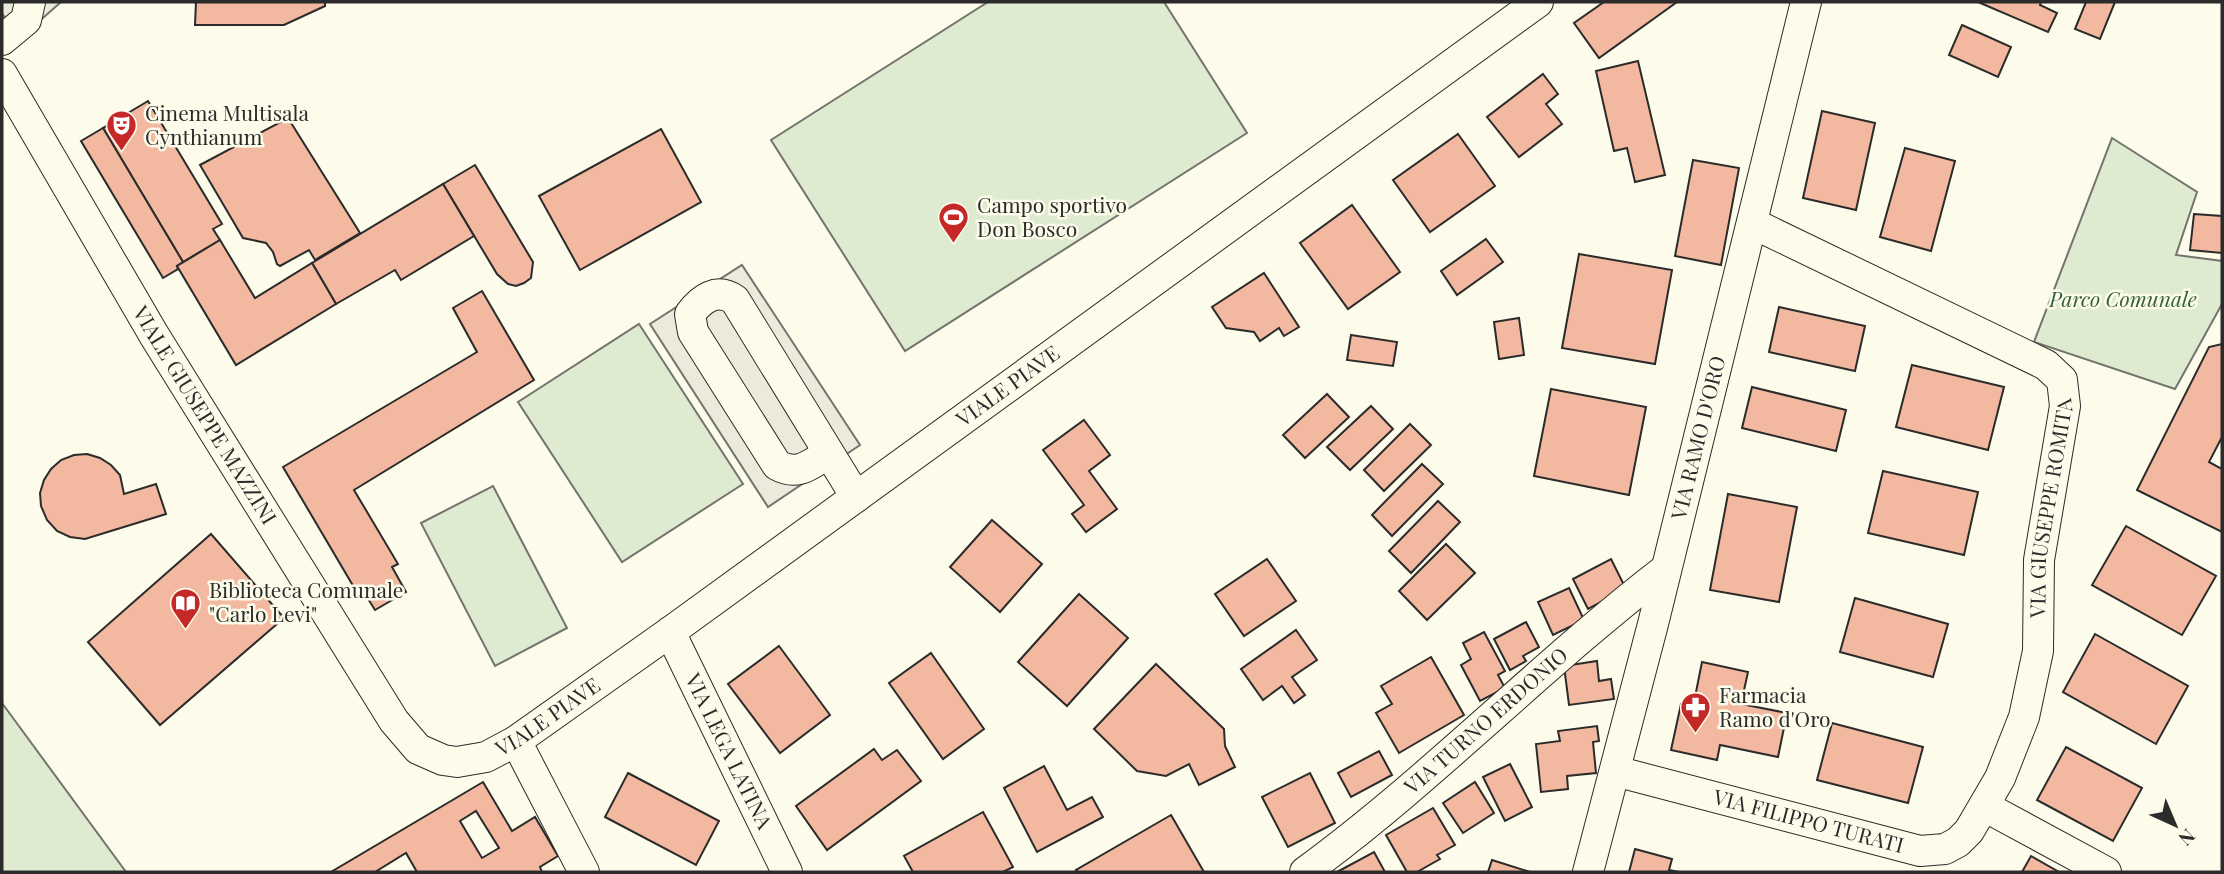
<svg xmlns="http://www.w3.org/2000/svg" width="2224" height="874" font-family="'Playfair Display',serif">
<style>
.green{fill:#deebd1;stroke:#74746e;stroke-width:2}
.parking{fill:#eceadb;stroke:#74746e;stroke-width:2}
.building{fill:#f2b8a0;stroke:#2b2b2b;stroke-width:2;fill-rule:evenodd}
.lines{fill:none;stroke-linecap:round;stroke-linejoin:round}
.minor-casing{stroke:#2b2b2b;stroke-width:32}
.minor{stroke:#fdfbea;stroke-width:30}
.labels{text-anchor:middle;stroke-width:5;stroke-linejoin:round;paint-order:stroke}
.poi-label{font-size:21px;fill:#2b2b2b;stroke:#fdfbea;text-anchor:start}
.park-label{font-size:21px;font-style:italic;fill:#34623c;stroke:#fdfbea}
.street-label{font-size:21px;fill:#2b2b2b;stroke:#fdfbea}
</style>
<rect width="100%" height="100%" fill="#fdfbea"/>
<g class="green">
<polygon points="988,2 1164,2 1247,133 905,351 771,140"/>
<polygon points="2112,138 2197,192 2176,255 2222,261 2222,304 2175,389 2034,342"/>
<polygon points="639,324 743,484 622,562 518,402"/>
<polygon points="493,486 567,628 495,666 421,523"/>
<polygon points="2,703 126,872 2,872"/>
</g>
<g class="parking">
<polygon points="2,2 61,2 18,40 2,13"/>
<polygon points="742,265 860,445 768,507 650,324"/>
</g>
<g class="building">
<polygon points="196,2 325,2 325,6 284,25 195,25"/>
<polygon points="1604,2 1677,2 1599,58 1574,23"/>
<polygon points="1978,2 2041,2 2040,5 2057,13 2048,32"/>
<polygon points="2086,2 2115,2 2100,39 2075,29"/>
<polygon points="1962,25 2011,47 1998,77 1949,55"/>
<polygon points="1638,61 1665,175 1635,182 1627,148 1614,151 1596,71"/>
<polygon points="1543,74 1558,94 1546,104 1562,124 1519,157 1487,117"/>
<polygon points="148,101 222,224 213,229 220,240 183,262 103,128"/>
<polygon points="1822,111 1875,123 1856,210 1803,198"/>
<polygon points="288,118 360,233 315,260 309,250 280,266 277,264 273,252 266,243 243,238 200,165"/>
<polygon points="103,128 183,262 177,266 178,269 163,278 81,141"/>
<polygon points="661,129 701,202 580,270 539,196"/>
<polygon points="1458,134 1495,186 1430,232 1393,180"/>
<polygon points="1905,148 1955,161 1931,251 1880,237"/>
<polygon points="1693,160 1739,168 1721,265 1675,256"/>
<polygon points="475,165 533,262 531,278 524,283 516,286 508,284 497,274 443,184"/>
<polygon points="443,184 474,236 401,280 395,270 336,304 312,263"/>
<polygon points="1352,205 1400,272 1348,309 1300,243"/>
<polygon points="2194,214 2222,216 2222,253 2190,250"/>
<polygon points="1486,239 1503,262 1457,295 1441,271"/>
<polygon points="220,240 255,298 312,263 336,304 236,365 177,266"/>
<polygon points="1579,254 1672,270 1655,364 1562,348"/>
<polygon points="1264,273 1299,327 1284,336 1279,328 1260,341 1254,332 1226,328 1212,307"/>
<polygon points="482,291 534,380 354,490 398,564 392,567 406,592 375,610 360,586 355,589 283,467 477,352 453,308"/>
<polygon points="1779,307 1865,326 1855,371 1769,352"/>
<polygon points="1519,318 1524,355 1499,359 1494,322"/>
<polygon points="1351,335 1397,342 1393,366 1347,360"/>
<polygon points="2222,344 2222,437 2209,462 2222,469 2222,532 2137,490 2209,347"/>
<polygon points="1912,365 2004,387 1988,450 1896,427"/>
<polygon points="1752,387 1846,410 1836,451 1742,428"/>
<polygon points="1551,389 1646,407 1629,495 1534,476"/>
<polygon points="1327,394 1349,417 1305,458 1283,435"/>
<polygon points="1371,406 1393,429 1350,470 1327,447"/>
<polygon points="1084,420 1110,455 1089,471 1117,509 1086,532 1072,514 1084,505 1043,450"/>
<polygon points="1410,424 1431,445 1384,491 1364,470"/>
<polygon points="87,454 100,458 111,465 120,475 124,494 156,484 166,514 85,539 70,537 57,531 47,520 41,506 40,493 44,480 51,469 61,460 74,455"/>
<polygon points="1422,464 1443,484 1392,536 1372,515"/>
<polygon points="1883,471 1978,492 1964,555 1868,533"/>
<polygon points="1728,494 1797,507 1779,602 1710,590"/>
<polygon points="1438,501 1460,522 1411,573 1389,551"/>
<polygon points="992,520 1042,564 1000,612 950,567"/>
<polygon points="2126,526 2216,576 2182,635 2092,585"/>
<polygon points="211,534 284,618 160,725 88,642"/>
<polygon points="1446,544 1475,573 1427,620 1399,591"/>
<polygon points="1267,559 1296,601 1244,636 1215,594"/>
<polygon points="1611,559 1626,589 1588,609 1573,579"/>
<polygon points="1569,588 1584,620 1553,635 1538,602"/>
<polygon points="1079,594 1128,638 1067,706 1018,662"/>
<polygon points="1855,598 1948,624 1933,677 1840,652"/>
<polygon points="1526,622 1539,647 1523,656 1526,661 1510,670 1494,639"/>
<polygon points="1296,630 1317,660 1292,677 1305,695 1294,703 1282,686 1263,700 1241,669"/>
<polygon points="1484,632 1505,671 1498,675 1505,688 1480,701 1461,665 1471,659 1463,643"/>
<polygon points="2095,634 2188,686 2156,744 2063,692"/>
<polygon points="779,646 830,715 780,753 728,684"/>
<polygon points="931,653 984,729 943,759 889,683"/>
<polygon points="1431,657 1464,715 1399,753 1376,713 1392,704 1381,686"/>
<polygon points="1597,661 1599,681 1611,679 1614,699 1569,705 1564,666"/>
<polygon points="1702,662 1748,672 1741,704 1787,713 1778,757 1720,745 1717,760 1671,750 1681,704 1693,707"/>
<polygon points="1156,664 1224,729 1225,746 1235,767 1199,785 1189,764 1166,776 1137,771 1094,729"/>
<polygon points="1832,723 1923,747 1908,803 1817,780"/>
<polygon points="1597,726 1599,741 1593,742 1596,773 1567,776 1568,789 1541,792 1536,744 1560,741 1558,731"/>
<polygon points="2066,747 2142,788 2113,841 2037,800"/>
<polygon points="874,749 882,760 897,750 921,781 827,850 796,806"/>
<polygon points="1379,751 1392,775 1351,797 1338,773"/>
<polygon points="1510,764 1532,807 1505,821 1483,777"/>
<polygon points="1044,766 1067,810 1092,797 1103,817 1037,852 1004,788"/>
<polygon points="628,773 719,821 696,865 605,817"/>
<polygon points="1310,773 1335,823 1288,847 1262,797"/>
<path d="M 483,782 L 512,831 L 535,817 L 558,856 L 540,867 L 542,872 L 417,872 L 406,853 L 375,872 L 331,872 ZM 476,811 L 499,848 L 482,858 L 460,821 Z"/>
<polygon points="1475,782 1494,813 1463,833 1443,803"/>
<polygon points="1433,808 1455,845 1437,855 1440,859 1417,872 1407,872 1386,835"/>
<polygon points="983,812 1013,867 1003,872 913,872 904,856"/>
<polygon points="1171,815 1204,872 1078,872 1076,870"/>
<polygon points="1635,849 1672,859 1669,870 1679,872 1629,872"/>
<polygon points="1374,852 1385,872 1337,872"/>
<polygon points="2031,856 2059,872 2022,872"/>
<polygon points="1492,860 1530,872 1488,872"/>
</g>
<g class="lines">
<defs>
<g id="minor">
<polyline points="2,40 26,20 30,2"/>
<path id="s1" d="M 2,74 L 154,335 L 394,721 L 418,749 L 443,760 L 457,762 L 486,757 L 516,741 L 670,632 L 1538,2"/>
<path d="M 829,453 C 810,464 799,477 777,465 L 693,332 L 690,314 C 701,299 717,287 735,300 L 856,497"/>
<path id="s2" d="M 670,632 L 787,872"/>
<polyline points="516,741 584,872"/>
<path id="s3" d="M 1615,771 L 1920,851 L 1945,849 L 1958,842 L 1969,831 L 2000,778 L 2024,717 L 2038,651 L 2039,560 L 2065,406 L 2062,380 L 2046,365 L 1752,223"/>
<polyline points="1984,806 2106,872"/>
<path id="s4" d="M 1305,872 C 1432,779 1541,665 1666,569"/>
<path id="s5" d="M 1588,872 L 1653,624 L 1806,2"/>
</g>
</defs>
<use href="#minor" class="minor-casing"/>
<use href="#minor" class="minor"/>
</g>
<defs>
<symbol id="theatre-pin" viewBox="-11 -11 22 30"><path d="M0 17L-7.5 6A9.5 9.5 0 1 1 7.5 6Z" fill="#c62828" stroke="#fdfbea"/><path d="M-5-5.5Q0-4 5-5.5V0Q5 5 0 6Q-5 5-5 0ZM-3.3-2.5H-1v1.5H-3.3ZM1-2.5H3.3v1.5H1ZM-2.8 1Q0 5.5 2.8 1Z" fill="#fff"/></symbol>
<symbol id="stadium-pin" viewBox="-11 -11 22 30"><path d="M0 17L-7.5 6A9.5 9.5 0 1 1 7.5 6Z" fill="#c62828" stroke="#fdfbea"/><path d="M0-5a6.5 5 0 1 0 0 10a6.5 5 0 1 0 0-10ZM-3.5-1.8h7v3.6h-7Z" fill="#fff"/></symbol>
<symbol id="library-pin" viewBox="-11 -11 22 30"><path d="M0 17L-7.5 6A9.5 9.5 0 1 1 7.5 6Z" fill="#c62828" stroke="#fdfbea"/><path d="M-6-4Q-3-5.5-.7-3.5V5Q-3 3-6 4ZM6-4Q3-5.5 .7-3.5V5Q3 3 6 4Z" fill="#fff"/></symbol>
<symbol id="pharmacy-pin" viewBox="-11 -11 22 30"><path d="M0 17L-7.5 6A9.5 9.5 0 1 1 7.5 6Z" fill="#c62828" stroke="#fdfbea"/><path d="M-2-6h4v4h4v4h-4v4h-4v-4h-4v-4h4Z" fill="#fff"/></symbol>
</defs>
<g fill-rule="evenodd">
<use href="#theatre-pin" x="104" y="108" width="35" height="47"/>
<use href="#stadium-pin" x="936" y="200" width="35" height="47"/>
<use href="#library-pin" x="168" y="586" width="35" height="47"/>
<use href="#pharmacy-pin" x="1678" y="690" width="35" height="47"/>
</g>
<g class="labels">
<g class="poi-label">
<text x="145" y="121">Cinema Multisala<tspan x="145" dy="24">Cynthianum</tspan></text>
<text x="977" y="213">Campo sportivo<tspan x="977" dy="24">Don Bosco</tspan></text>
<text x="209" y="598">Biblioteca Comunale<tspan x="209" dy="24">"Carlo Levi"</tspan></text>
<text x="1719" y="703">Farmacia<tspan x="1719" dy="24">Ramo d'Oro</tspan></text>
</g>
<g class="park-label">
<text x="2123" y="307">Parco Comunale</text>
</g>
<g class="street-label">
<text dy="7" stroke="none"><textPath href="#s1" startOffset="1505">VIALE PIAVE</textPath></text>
<text dy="7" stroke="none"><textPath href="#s1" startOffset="397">VIALE GIUSEPPE MAZZINI</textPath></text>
<text dy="7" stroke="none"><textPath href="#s5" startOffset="448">VIA RAMO D'ORO</textPath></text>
<text dy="7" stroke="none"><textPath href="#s3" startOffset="709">VIA GIUSEPPE ROMITA</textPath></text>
<text dy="7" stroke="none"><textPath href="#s1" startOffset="938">VIALE PIAVE</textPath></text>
<text dy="7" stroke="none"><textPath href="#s4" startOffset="236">VIA TURNO ERDONIO</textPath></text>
<text dy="7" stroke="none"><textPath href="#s2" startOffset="133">VIA LEGA LATINA</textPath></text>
<text dy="7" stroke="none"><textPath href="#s3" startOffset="200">VIA FILIPPO TURATI</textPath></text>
</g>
</g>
<rect width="2224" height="874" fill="none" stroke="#2b2b2b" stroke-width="7"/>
<g transform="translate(2175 825) rotate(136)" stroke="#fdfbea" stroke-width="5" paint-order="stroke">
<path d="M0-5L12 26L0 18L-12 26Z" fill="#2b2b2b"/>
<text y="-10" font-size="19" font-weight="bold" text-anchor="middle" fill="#2b2b2b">N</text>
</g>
</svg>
